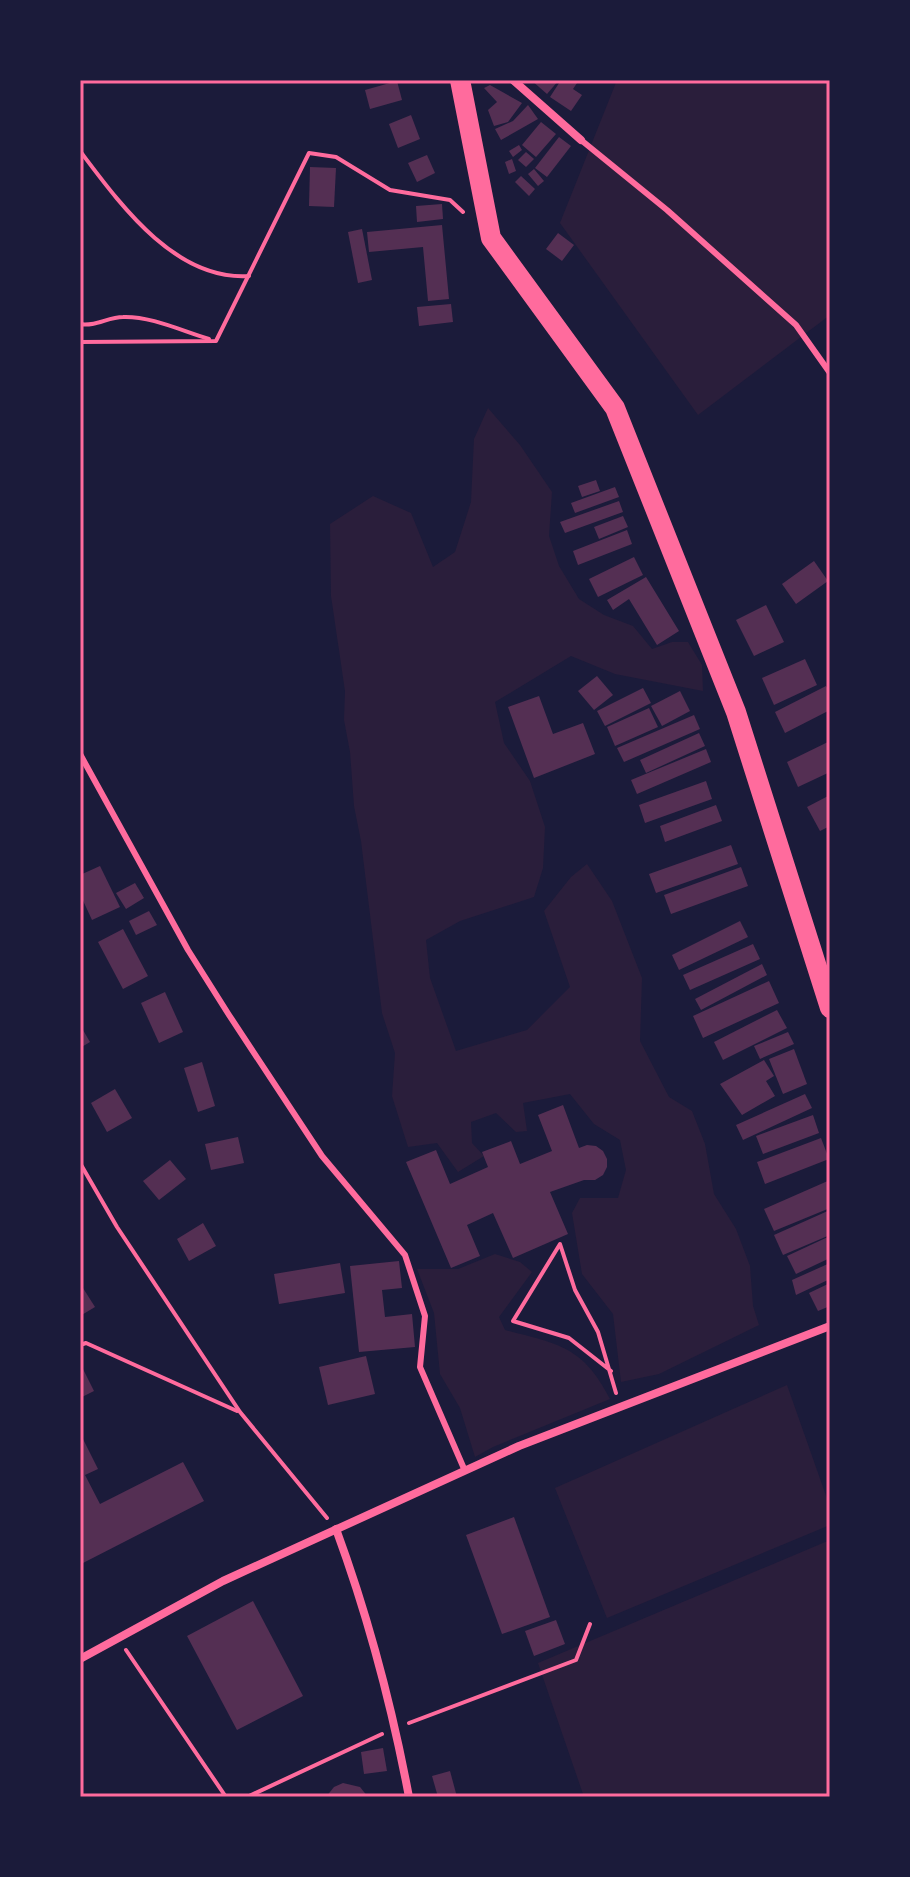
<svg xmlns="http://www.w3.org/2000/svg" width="910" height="1877" font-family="'Alegreya Sans',sans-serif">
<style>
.green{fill:#2a1e3b}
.building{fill:#542f53}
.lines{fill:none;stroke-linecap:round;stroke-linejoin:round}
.path{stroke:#ff6b9d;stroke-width:4}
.service{stroke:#ff6b9d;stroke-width:6}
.minor{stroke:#ff6b9d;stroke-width:8}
.primary{stroke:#ff6b9d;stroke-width:20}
.neatline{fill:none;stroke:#ff6b9d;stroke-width:3}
</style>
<rect width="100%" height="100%" fill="#1b1b3a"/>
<g class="green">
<polygon points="617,80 830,80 830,315 698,415 560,223"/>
<polygon points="488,408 520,445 552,492 549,536 559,566 579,599 604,615 633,626 652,649 672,642 688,642 702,665 703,691 615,674 571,656 495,702 504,743 530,781 545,827 543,868 534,897 460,921 426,940 430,978 456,1051 527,1030 570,987 544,911 571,877 587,864 612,901 642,978 640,1041 669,1097 692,1111 705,1144 714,1194 736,1229 750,1266 753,1306 759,1325 659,1374 621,1382 613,1314 582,1274 572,1213 580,1198 618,1198 626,1170 620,1140 594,1124 570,1094 523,1103 527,1131 516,1132 496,1113 471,1122 472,1143 484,1156 458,1172 437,1143 408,1147 392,1096 395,1053 382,1013 361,841 354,806 350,752 344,720 345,691 331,596 330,524 373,496 411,513 433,567 455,552 471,502 474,439"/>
<path d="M 495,1254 L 520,1262 L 532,1272 L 499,1317 L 505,1330 C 558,1344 583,1346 610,1399 L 493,1447 L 475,1457 L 460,1408 L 440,1374 L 434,1313 L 417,1269 L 458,1269 Z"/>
<polygon points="787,1385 830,1507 830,1525 607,1618 555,1488"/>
<polygon points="830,1540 830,1797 584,1797 538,1663"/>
</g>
<g class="building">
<polygon points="531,80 559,80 547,94"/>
<polygon points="561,80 579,80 573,89 582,95 571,111 550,97"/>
<polygon points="397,81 402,100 370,109 365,90"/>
<polygon points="490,85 522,103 508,122 494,126 488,110 497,102 484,88"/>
<polygon points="528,105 538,119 501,140 495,129 513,121"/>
<polygon points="411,115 420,139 398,148 389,124"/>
<polygon points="541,122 556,134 536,157 522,145"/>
<polygon points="559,137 571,146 547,177 535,168"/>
<polygon points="519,145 522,150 513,157 509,151"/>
<polygon points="526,152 534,159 526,167 518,160"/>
<polygon points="427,155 435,173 417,182 408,163"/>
<polygon points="512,159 516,171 509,174 505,162"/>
<polygon points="310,167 336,168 334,207 309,206"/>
<polygon points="534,169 544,181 538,186 528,174"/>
<polygon points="521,176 535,189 529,196 515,182"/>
<polygon points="442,204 443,219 417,222 416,206"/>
<polygon points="442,225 449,299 428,301 423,247 369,252 367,232"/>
<polygon points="362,229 372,280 358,283 348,232"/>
<polygon points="558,233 574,245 562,261 546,249"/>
<polygon points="451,304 453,322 419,326 417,307"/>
<polygon points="596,480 600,491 582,497 578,486"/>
<polygon points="615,487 619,497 575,513 571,503"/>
<polygon points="619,501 623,512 565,533 560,522"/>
<polygon points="623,516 628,527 599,539 594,527"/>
<polygon points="627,530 632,544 578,565 573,551"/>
<polygon points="634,557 643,575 598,597 589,579"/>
<polygon points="814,561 828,581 796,604 782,584"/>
<polygon points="646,577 679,631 657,645 629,599 613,610 607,600"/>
<polygon points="766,605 784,642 754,656 736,620"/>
<polygon points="805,659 817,685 774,705 762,678"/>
<polygon points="597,676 613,695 594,710 578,691"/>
<polygon points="826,686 830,693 830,710 785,733 775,712"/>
<polygon points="643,688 651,703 605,726 597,711"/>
<polygon points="680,691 690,711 662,726 651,706"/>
<polygon points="539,696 553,734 583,723 595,754 534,778 508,707"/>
<polygon points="649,708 658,727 615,746 607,727"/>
<polygon points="694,715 700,729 624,762 617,748"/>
<polygon points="699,733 705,746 646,773 640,760"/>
<polygon points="830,741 830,772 798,787 787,762"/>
<polygon points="706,749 711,762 637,794 631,780"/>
<polygon points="706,781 712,799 645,823 639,805"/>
<polygon points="830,795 830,826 820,831 807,807"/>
<polygon points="716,805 722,821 665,842 660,826"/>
<polygon points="731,845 738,864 656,893 649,874"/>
<polygon points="100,866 120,907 92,920 80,894 80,875"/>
<polygon points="741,867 748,886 671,914 664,895"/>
<polygon points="135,883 144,898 126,909 116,893"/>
<polygon points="149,911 157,925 136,935 129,921"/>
<polygon points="740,921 748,937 679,970 672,955"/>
<polygon points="123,929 148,976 123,989 98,942"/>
<polygon points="753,944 760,959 690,990 683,975"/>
<polygon points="762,964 767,975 701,1010 695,999"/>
<polygon points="769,981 779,1003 703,1038 693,1016"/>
<polygon points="165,992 183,1032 159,1043 141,1003"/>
<polygon points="777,1010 787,1028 723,1060 714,1042"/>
<polygon points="80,1025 90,1042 80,1048"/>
<polygon points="788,1032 794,1044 760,1059 754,1046"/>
<polygon points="794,1049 807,1084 783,1094 769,1059"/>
<polygon points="764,1060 774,1076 766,1081 775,1096 742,1115 720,1084"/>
<polygon points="202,1062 215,1106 198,1112 184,1068"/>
<polygon points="115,1089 132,1118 107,1132 91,1103"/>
<polygon points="805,1094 812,1108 743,1140 736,1125"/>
<polygon points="563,1105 579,1148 587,1145 596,1146 603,1151 607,1159 607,1167 603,1175 595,1180 584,1180 550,1192 568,1234 513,1258 493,1213 467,1225 480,1256 451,1268 406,1162 436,1150 450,1184 488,1167 482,1152 511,1141 520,1164 552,1151 538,1115"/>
<polygon points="813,1115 819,1133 763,1154 756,1136"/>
<polygon points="238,1137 244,1163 211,1170 205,1144"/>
<polygon points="821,1138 829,1159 765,1184 757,1162"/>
<polygon points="170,1160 186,1179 159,1200 143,1181"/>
<polygon points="830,1180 830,1208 774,1231 764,1209"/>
<polygon points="830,1210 830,1235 783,1255 774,1235"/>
<polygon points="203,1223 216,1246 189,1261 177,1239"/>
<polygon points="830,1236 830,1258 796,1274 787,1256"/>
<polygon points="399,1261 402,1288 382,1290 385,1317 412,1314 415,1347 359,1352 350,1266"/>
<polygon points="340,1263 345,1293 279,1304 274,1274"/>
<polygon points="830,1263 830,1279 796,1295 792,1280"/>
<polygon points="830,1283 830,1306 818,1311 809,1293"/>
<polygon points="83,1288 95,1307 80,1316 80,1290"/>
<polygon points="366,1356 375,1394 328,1405 319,1367"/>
<polygon points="80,1363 94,1391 80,1398"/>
<polygon points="80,1433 98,1469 85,1475 100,1504 183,1462 204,1501 83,1563 80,1557"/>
<polygon points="514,1517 550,1617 502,1634 466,1535"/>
<polygon points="253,1601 303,1696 237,1730 187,1636"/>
<polygon points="556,1620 565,1644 534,1656 525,1631"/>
<polygon points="383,1748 387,1771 364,1774 361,1752"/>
<polygon points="450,1771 457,1797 438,1797 432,1776"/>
<polygon points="343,1783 360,1787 368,1797 326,1797 334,1787"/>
</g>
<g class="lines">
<g class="path">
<path d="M 80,151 C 120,204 175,281 249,276"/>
<path d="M 80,324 C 95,327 108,317 123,317 C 151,316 182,331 209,339"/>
<polyline points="80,342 216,341 309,153 336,157 390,190 450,200 463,212"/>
<polyline points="80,1163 117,1227 240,1412 327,1518"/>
<polyline points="80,1345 86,1343 237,1411"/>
<polyline points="611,1371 569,1338 513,1321 560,1244 575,1290 598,1332 616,1393"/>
<polyline points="126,1650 226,1797"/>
<polyline points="409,1723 576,1660 590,1624"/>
<polyline points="247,1797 382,1734"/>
</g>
<g class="service">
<polyline points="581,140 667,210 796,325 830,373"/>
<polyline points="80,754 188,950 229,1015 322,1156 405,1255 425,1316 420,1367 465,1471"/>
</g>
<g class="minor">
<polyline points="513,80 581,140"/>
<path d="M 336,1529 C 368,1616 392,1707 409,1797"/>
<polyline points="80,1659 223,1581 519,1446 830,1326"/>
</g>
<polyline class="primary" points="460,80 491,238 615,408 736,712 830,1008"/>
</g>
<rect width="910" height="1877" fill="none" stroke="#1b1b3a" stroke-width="164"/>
<rect x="82" y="82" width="746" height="1713" class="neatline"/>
</svg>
